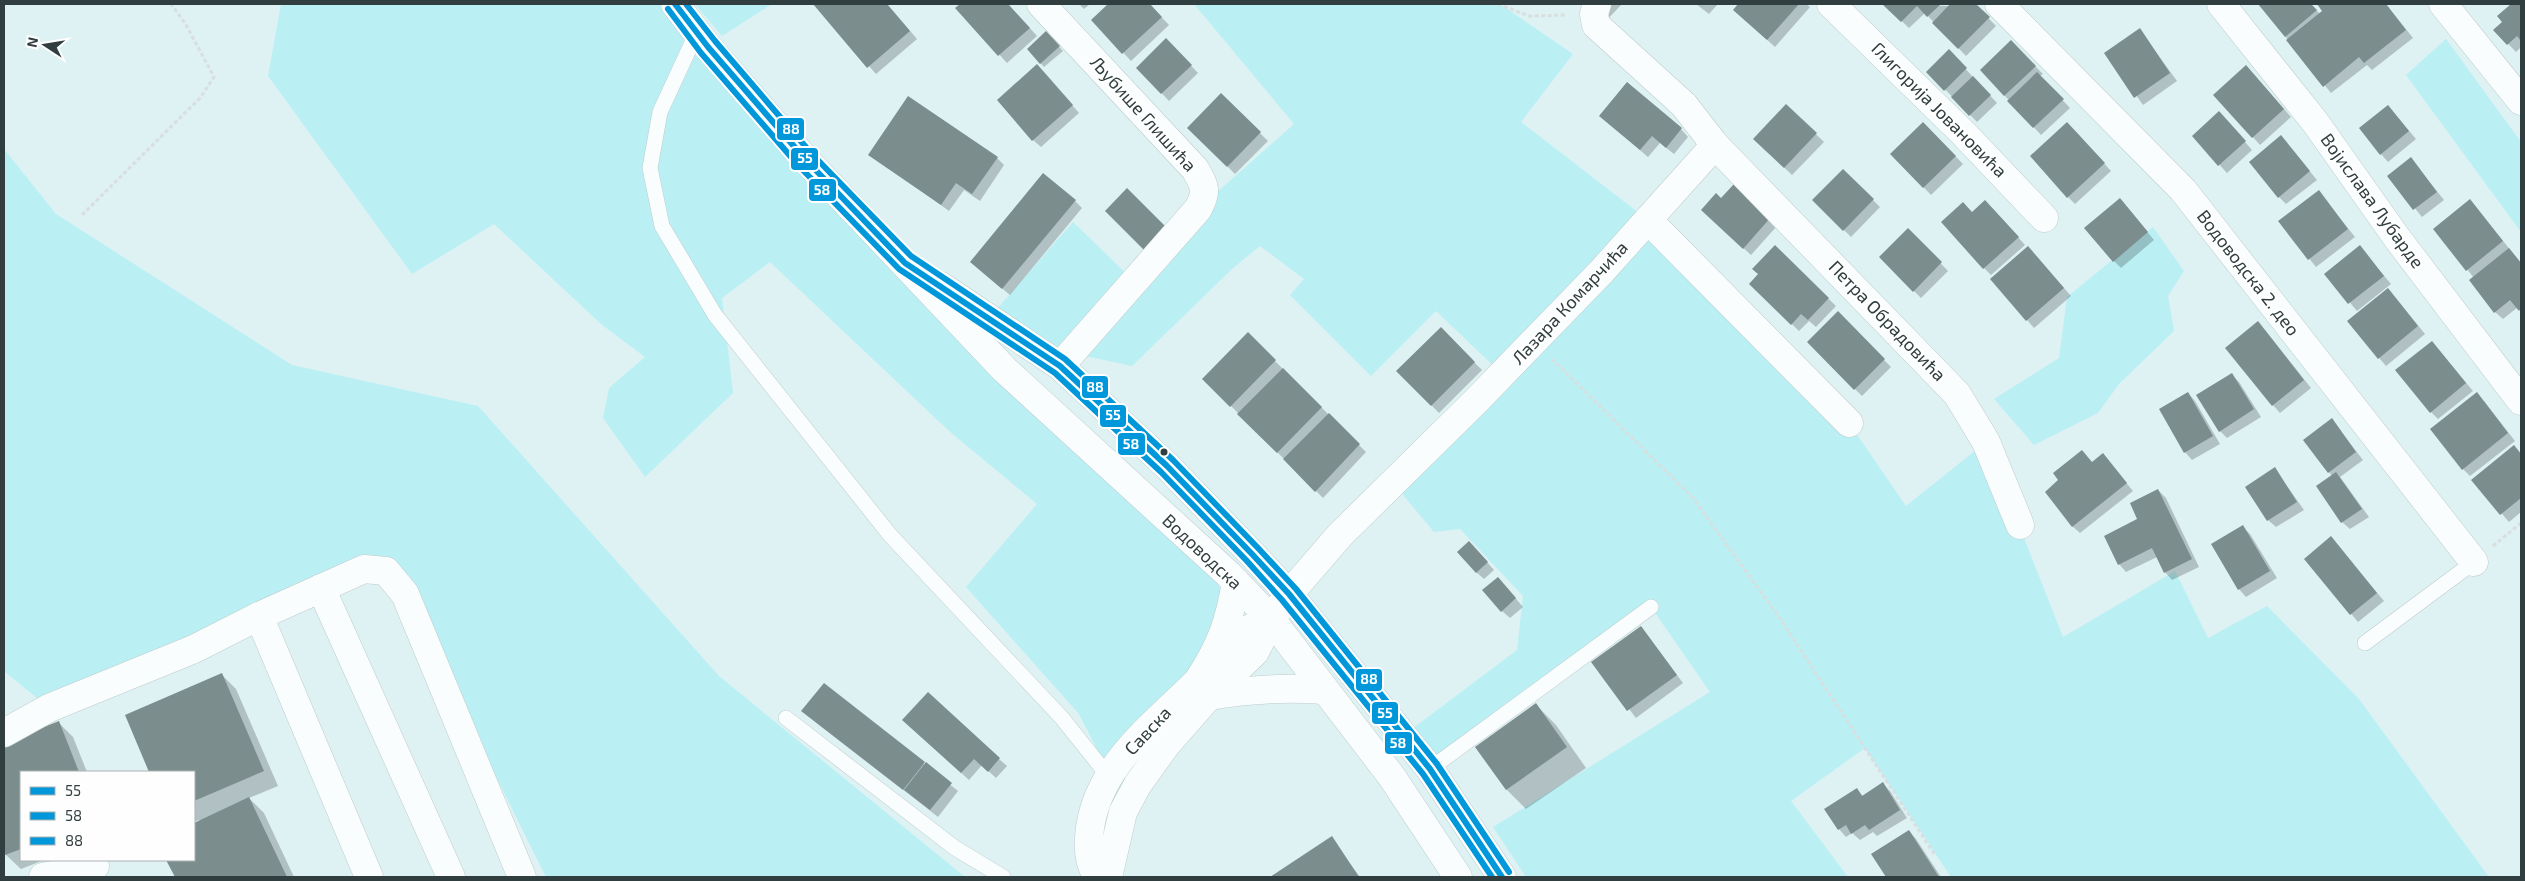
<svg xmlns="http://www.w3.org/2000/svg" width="2525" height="881" font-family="'Exo 2',sans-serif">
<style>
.green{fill:#baf0f4}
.shadow{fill:#0003}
.building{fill:#7c8d8e}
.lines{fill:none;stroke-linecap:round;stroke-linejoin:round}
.lane-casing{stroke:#beccce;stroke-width:16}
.street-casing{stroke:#beccce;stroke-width:29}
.secondary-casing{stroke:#beccce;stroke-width:29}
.path{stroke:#d9dedf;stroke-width:3;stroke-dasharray:4 2.5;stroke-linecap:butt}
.lane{stroke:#fafdfd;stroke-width:15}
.street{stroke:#fafdfd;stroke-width:28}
.secondary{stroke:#fafdfd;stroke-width:28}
.bus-1-casing{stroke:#fefefe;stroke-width:10}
.bus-2-casing{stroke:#fefefe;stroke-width:10}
.bus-3-casing{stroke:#fefefe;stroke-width:10}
.bus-1{stroke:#0098da;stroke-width:6}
.bus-2{stroke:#0098da;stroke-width:6}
.bus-3{stroke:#0098da;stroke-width:6}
.bus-dot{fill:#303e3f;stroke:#fefefe;stroke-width:2}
.labels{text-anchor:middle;stroke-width:5;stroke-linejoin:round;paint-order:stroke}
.street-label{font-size:18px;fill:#303e3f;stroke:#fefefe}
.line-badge{stroke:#fefefe;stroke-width:2}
.badge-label{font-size:14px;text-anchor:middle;font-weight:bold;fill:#fff}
</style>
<rect width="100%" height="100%" fill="#def1f3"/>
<g class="green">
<polygon points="281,4 675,4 756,103 1236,582 1229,622 1119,792 1079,714 966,587 1037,504 949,431 770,262 722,298 733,393 645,477 603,418 609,388 645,357 601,324 494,224 412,274 268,76"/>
<polygon points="695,4 772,4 722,36"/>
<polygon points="1194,4 1500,4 1573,54 1521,122 1648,220 1849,423 1906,506 1986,442 2063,637 2175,571 2208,638 2267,606 2359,699 2489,877 1951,877 1865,748 1791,801 1848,877 1526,877 1493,827 1710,692 1651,607 1430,769 1404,735 1517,650 1523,596 1460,529 1434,532 1393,483 1502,374 1436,311 1371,376 1290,295 1304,279 1260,246 1232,269 1132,366 1071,353 1060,366 989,318 1073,222 1135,282 1198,209 1294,124"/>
<polygon points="2446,39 2521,142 2521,232 2406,75"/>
<polygon points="4,149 56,214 292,365 478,406 719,676 965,877 546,877 405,594 385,571 49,708 4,671"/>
<polygon points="2153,227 2184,271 2168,296 2174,331 2119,384 2098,413 2034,445 1994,399 2059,358 2067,297"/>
</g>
<g class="shadow">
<polygon points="815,4 887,4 917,39 876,74"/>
<polygon points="962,4 1008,4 1037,36 1007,63 957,8"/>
<polygon points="1079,4 1090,4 1084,9"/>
<polygon points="1110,4 1149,4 1169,25 1131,61 1093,20"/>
<polygon points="1581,4 1622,4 1603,24"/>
<polygon points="1696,4 1718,4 1709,14"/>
<polygon points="1740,4 1806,4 1810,7 1775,47 1734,10"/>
<polygon points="1884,4 1950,6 1975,4 1996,26 1966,56 1925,13 1909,28"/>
<polygon points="2259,4 2311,4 2320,14 2324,11 2319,4 2386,4 2413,38 2372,70 2367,65 2331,93"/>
<polygon points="2513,4 2521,4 2521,47 2516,52 2495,30 2504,22 2499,16"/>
<polygon points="2140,30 2177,81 2143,105 2106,53"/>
<polygon points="1046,33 1063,51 1044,67 1028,49"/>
<polygon points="1166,40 1198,73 1169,101 1138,68"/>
<polygon points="2011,42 2043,74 2040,76 2070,108 2041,135 1982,71"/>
<polygon points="1949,51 1997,103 1977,122 1928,72"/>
<polygon points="1045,74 1079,113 1041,147 1033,140"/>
<polygon points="2253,74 2291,117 2260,145 2215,95"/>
<polygon points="1221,95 1268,141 1235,174 1189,128"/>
<polygon points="1786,105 1824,142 1792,175 1755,139"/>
<polygon points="2388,106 2416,139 2388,162 2381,154"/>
<polygon points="2226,120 2252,150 2227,173 2193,136"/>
<polygon points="1608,123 1681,129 1688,137 1674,154 1660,143 1648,157"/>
<polygon points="1923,123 1963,164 1931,195 1892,154"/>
<polygon points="2075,131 2111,171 2075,204 2068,197"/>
<polygon points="2288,145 2317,180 2286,204 2279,197"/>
<polygon points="870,154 997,158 1004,165 980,201 964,190 949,211"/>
<polygon points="2411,159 2444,200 2422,217 2389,176"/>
<polygon points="1843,170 1880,207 1851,237 1814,200"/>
<polygon points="1734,185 1777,226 1751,255 1710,217"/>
<polygon points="2319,192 2355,237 2316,267 2280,222"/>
<polygon points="1075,201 1082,208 1010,295 979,269"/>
<polygon points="2127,207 2154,240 2121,268 2114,261"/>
<polygon points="1993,209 2025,245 1991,275 1984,268 1972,214"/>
<polygon points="2477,209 2521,263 2521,311 2518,307 2503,319 2495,312 2474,278 2435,229"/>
<polygon points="1908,230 1948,271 1921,298 1880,257"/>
<polygon points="1775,247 1836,306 1816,327 1809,321 1799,331 1751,284 1760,274"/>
<polygon points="2360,247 2391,284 2357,311 2326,274"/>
<polygon points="2035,255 2071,296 2034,328 1992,279"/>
<polygon points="2395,297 2425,334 2386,366 2349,322"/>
<polygon points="1838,313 1891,367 1862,396 1808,342"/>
<polygon points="1441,329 1482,370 1439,413 1398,371"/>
<polygon points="2265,330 2311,388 2280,413 2273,405"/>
<polygon points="1248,334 1366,452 1323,498 1204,379"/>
<polygon points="2439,350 2473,391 2438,419 2431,412"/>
<polygon points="2232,375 2239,382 2261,417 2227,438 2220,431"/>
<polygon points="2188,393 2195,401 2220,444 2192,460 2185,452"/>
<polygon points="2484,401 2515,441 2470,476 2463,469"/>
<polygon points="2332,420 2363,460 2340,477 2369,517 2350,529 2342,522 2332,476 2329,472"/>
<polygon points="2514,446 2521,454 2521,512 2509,522 2473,480"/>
<polygon points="2093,463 2110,463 2133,491 2080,533 2072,526 2060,481"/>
<polygon points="2275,469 2304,510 2276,527 2268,520"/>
<polygon points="2158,490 2166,498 2199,567 2172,580 2165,572 2157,557 2126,572 2119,564 2139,520"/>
<polygon points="2243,527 2250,534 2277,578 2246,597 2239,589"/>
<polygon points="2331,538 2384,601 2358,622 2306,559"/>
<polygon points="1477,551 1494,570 1484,579 1476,572"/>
<polygon points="1505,586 1523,607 1510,618 1502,611"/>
<polygon points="1641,627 1683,683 1636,718 1593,662"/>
<polygon points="221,674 236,689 278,786 249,798 264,813 294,877 176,877 168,860 194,860 194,825 200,822 199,820 194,822 194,772 151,772 126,715"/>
<polygon points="824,684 958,791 938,817 803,711"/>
<polygon points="1536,705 1556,725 1586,768 1526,809 1506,789"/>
<polygon points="58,722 73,737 87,772 21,772 21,860 44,860 21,869 6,855 4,849 4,744"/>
<polygon points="911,727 999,759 1007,766 996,778 982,765 969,780"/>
<polygon points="1883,784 1890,791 1907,818 1877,836 1873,832 1860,840 1852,833 1846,837 1839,829 1857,790 1863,796"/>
<polygon points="1909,831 1916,839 1941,877 1887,877 1873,854"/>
<polygon points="1331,838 1360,877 1272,877"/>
</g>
<g class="building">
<polygon points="813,4 887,4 910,31 867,68"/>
<polygon points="960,4 1008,4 1030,28 998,56 955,8"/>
<polygon points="1108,4 1150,4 1162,17 1122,54 1091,20"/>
<polygon points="1738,4 1799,4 1767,40 1733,10"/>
<polygon points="1882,4 1941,4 1927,17 1917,6 1901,22"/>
<polygon points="1950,4 1976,4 1990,17 1958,49 1932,23"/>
<polygon points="2258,4 2311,4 2317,10 2285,37"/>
<polygon points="2317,4 2386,4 2406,30 2364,63 2359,57 2323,87 2286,40 2322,11"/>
<polygon points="2511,4 2521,4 2521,41 2517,36 2507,45 2493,30 2502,22 2497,16"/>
<polygon points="2140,28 2170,73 2134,98 2104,53"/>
<polygon points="1046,31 1060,46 1040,64 1027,49"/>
<polygon points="1166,38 1192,65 1161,94 1136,68"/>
<polygon points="2011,40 2036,66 2004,96 1980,70"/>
<polygon points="1949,49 1967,68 1944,91 1926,72"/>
<polygon points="1037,64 1073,105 1032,141 997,100"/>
<polygon points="2246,65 2284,109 2252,138 2213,95"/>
<polygon points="2037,72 2064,99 2033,128 2007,101"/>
<polygon points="1973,76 1991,95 1969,116 1951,97"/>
<polygon points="1627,82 1682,128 1666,148 1652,136 1640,150 1599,116"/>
<polygon points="1221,93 1261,132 1227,167 1187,128"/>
<polygon points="908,96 998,157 972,194 956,183 941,205 868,155"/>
<polygon points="1786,104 1817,133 1784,168 1753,139"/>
<polygon points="2388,105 2409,131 2380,155 2359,128"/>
<polygon points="2219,111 2246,141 2218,166 2192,136"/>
<polygon points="1923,122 1956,156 1923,188 1890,154"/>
<polygon points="2067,122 2105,163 2067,198 2030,156"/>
<polygon points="2281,135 2310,171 2278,198 2249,162"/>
<polygon points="2411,157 2437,192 2413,210 2387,176"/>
<polygon points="1843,169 1874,199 1843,231 1812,200"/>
<polygon points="1043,173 1076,200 1002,289 970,262"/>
<polygon points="1734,184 1771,217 1743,249 1701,210 1716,193 1721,198"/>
<polygon points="1127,188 1167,228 1145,251 1105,211"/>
<polygon points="2319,190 2348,229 2308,260 2278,221"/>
<polygon points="2120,198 2148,232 2113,262 2084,228"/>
<polygon points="2470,199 2503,241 2466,271 2433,229"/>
<polygon points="1985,200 2019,237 1983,269 1941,222 1963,202 1972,212"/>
<polygon points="1908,228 1942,262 1913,292 1879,257"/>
<polygon points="1775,245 1829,298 1808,320 1801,314 1791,325 1749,284 1758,274 1752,269"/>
<polygon points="2360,245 2384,276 2348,304 2324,274"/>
<polygon points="2028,246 2064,288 2026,321 1990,279"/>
<polygon points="2509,248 2521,263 2521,308 2519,311 2510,300 2494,313 2469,280"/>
<polygon points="2388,288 2418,326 2378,359 2347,321"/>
<polygon points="1838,311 1885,359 1854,390 1807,342"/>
<polygon points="2258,321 2304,380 2272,406 2225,348"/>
<polygon points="1441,327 1475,362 1431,406 1396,371"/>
<polygon points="1248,332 1276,360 1230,407 1202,379"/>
<polygon points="2432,341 2466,383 2430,413 2395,370"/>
<polygon points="1283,368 1322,407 1277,453 1237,414"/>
<polygon points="2232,373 2254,409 2219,432 2196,395"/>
<polygon points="2188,392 2213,436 2184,453 2159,409"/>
<polygon points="2477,392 2508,433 2462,470 2430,429"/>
<polygon points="1329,413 1360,444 1315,492 1283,459"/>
<polygon points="2332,418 2356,452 2328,473 2303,440"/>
<polygon points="2514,445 2521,454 2521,498 2500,515 2471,480"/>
<polygon points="2082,450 2092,462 2103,453 2127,483 2072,527 2045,492 2058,480 2053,473"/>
<polygon points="2275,467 2297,502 2267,521 2245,487"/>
<polygon points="2336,472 2362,509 2341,523 2316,486"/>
<polygon points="2158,489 2192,559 2164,573 2152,548 2118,565 2104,536 2137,519 2130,503"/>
<polygon points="2243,525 2270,571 2238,590 2211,544"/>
<polygon points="2331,536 2377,593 2350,615 2304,559"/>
<polygon points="1469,541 1488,562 1476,573 1457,552"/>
<polygon points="1498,577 1516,598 1501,612 1482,590"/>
<polygon points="1641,626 1677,675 1627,711 1591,662"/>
<polygon points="222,673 264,771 194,801 194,772 149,772 125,715"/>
<polygon points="824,683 925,762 903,790 801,711"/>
<polygon points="928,692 1000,758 988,772 974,759 961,773 902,720"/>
<polygon points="1536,703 1567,747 1506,790 1475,747"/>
<polygon points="59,721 79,772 21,772 21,849 5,855 4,743"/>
<polygon points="926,762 952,783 930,810 904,790"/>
<polygon points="1883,782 1900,810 1869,830 1865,825 1851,834 1846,825 1838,830 1824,809 1857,788 1862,796"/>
<polygon points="249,797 287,877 175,877 166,860 194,860 194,823"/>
<polygon points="1909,830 1939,877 1886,877 1871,854"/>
<polygon points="1332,836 1359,877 1270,877"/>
</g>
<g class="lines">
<defs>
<g id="lane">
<polyline points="697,32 660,112 650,168 662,226 715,315 890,535 1062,718 1109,777"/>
<polyline points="2365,643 2474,562"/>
<polyline points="786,718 955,848 1003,877"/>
<polyline points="1430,769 1651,607"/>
</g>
<g id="street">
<path d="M 1041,4 L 1195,169 C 1205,187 1208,190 1198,209 L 1060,366"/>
<polyline points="1597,4 1594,14 1596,25 1684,105 1715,145 1957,394 1986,442 2020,525"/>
<polyline points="1831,4 1964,134 2044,218"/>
<polyline points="1999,4 2183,190 2474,562"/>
<polyline points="2221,4 2315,122 2397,238 2521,401"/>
<polyline points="2443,4 2521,101"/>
<polyline points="1648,220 1849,423"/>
<polyline points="321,588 451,877"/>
<polyline points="259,616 369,877"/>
<polyline points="4,733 49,708 194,649 259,616 364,569 386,571 405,594 522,877"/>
<polyline points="43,877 95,866"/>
<path d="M 1098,877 C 1089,865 1088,852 1089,838 C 1093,768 1154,725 1199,680 C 1213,666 1224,645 1240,634 C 1249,628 1261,624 1271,619"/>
<polyline points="1108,877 1123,812 1138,784 1166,745 1209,696 1255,652 1271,619 1289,594 1340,535 1477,400 1602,271 1715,145"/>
</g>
<g id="secondary">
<polyline points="675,4 708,47 805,159 1005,370 1228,574 1271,619 1392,777 1458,877"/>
<polyline points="941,286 1060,366 1167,466 1252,554 1289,594 1430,769 1502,877"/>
<path d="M 1199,679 C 1221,645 1229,623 1236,582"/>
<path d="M 1209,696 C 1249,689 1284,687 1324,690"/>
</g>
</defs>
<use href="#lane" class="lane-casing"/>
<use href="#street" class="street-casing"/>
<use href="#secondary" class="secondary-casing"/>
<g class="path">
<polyline points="1498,4 1529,16 1567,15"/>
<polyline points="82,215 200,98 214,77 185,23 171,4"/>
<polyline points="1552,359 1693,498 1781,620 1935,855"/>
<polyline points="2493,546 2521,523"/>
</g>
<use href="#lane" class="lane"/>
<use href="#street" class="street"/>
<use href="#secondary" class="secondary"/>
<defs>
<polyline id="bus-1" points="675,4 708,47 805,159 905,263 1060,366 1167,466 1252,554 1289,594 1430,769 1502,877"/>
<polyline id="bus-2" points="668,9 701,53 798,165 899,269 1055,373 1161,472 1246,560 1282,600 1423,774 1492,877"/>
<polyline id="bus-3" points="686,4 715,41 811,153 911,256 1065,359 1173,460 1258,548 1296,589 1437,764 1509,872"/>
</defs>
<use href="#bus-1" class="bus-1-casing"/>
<use href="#bus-2" class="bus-2-casing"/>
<use href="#bus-3" class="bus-3-casing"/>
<use href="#bus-1" class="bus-1"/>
<use href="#bus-2" class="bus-2"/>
<use href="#bus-3" class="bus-3"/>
</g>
<circle class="bus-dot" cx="1164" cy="452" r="4.5"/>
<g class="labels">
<g class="street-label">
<text transform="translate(1939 110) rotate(45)" y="6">Глигорија Јовановића</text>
<text transform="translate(1143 114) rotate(48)" y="6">Љубише Глишића</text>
<text transform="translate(2372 201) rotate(54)" y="6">Војислава Лубарде</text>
<text transform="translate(2248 273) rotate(52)" y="6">Водоводска 2. део</text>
<text transform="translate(1570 303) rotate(-47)" y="6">Лазара Комарчића</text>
<text transform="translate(1887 321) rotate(46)" y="6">Петра Обрадовића</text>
<text transform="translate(1202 552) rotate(43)" y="6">Водоводска</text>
<text transform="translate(1148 731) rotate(-47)" y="6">Савска</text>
</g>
</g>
<g class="line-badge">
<rect x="776" y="117" width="29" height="24" rx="5" fill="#0098da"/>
<rect x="790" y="147" width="29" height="24" rx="5" fill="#0098da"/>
<rect x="808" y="178" width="29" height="24" rx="5" fill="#0098da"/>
<rect x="1081" y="375" width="28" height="24" rx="5" fill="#0098da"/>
<rect x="1099" y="404" width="28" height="24" rx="5" fill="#0098da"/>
<rect x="1117" y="432" width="29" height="24" rx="5" fill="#0098da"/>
<rect x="1355" y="668" width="28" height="24" rx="5" fill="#0098da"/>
<rect x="1371" y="701" width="28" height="24" rx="5" fill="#0098da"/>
<rect x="1384" y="731" width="29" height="24" rx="5" fill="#0098da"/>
</g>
<g class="badge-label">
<text x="791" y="134">88</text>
<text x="805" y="163">55</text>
<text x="822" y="195">58</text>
<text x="1095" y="392">88</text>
<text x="1113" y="420">55</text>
<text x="1131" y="449">58</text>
<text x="1369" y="684">88</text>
<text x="1385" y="718">55</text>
<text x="1398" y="748">58</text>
</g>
<rect width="2525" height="881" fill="none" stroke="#303e3f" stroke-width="10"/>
<rect x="20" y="771" width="175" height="90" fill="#fefefe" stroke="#acb1b2"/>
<rect x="30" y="787" width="25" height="8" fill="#0098da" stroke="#acb1b2"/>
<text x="65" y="796" font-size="15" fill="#303e3f">55</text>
<rect x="30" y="812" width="25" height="8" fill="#0098da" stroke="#acb1b2"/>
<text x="65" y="821" font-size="15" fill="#303e3f">58</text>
<rect x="30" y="837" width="25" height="8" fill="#0098da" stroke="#acb1b2"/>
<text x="65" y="846" font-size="15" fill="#303e3f">88</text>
<g transform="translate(45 45) rotate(282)" stroke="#fefefe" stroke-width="4" paint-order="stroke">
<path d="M0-4L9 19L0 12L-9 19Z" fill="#303e3f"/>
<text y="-8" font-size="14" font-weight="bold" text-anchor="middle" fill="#303e3f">N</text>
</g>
</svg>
